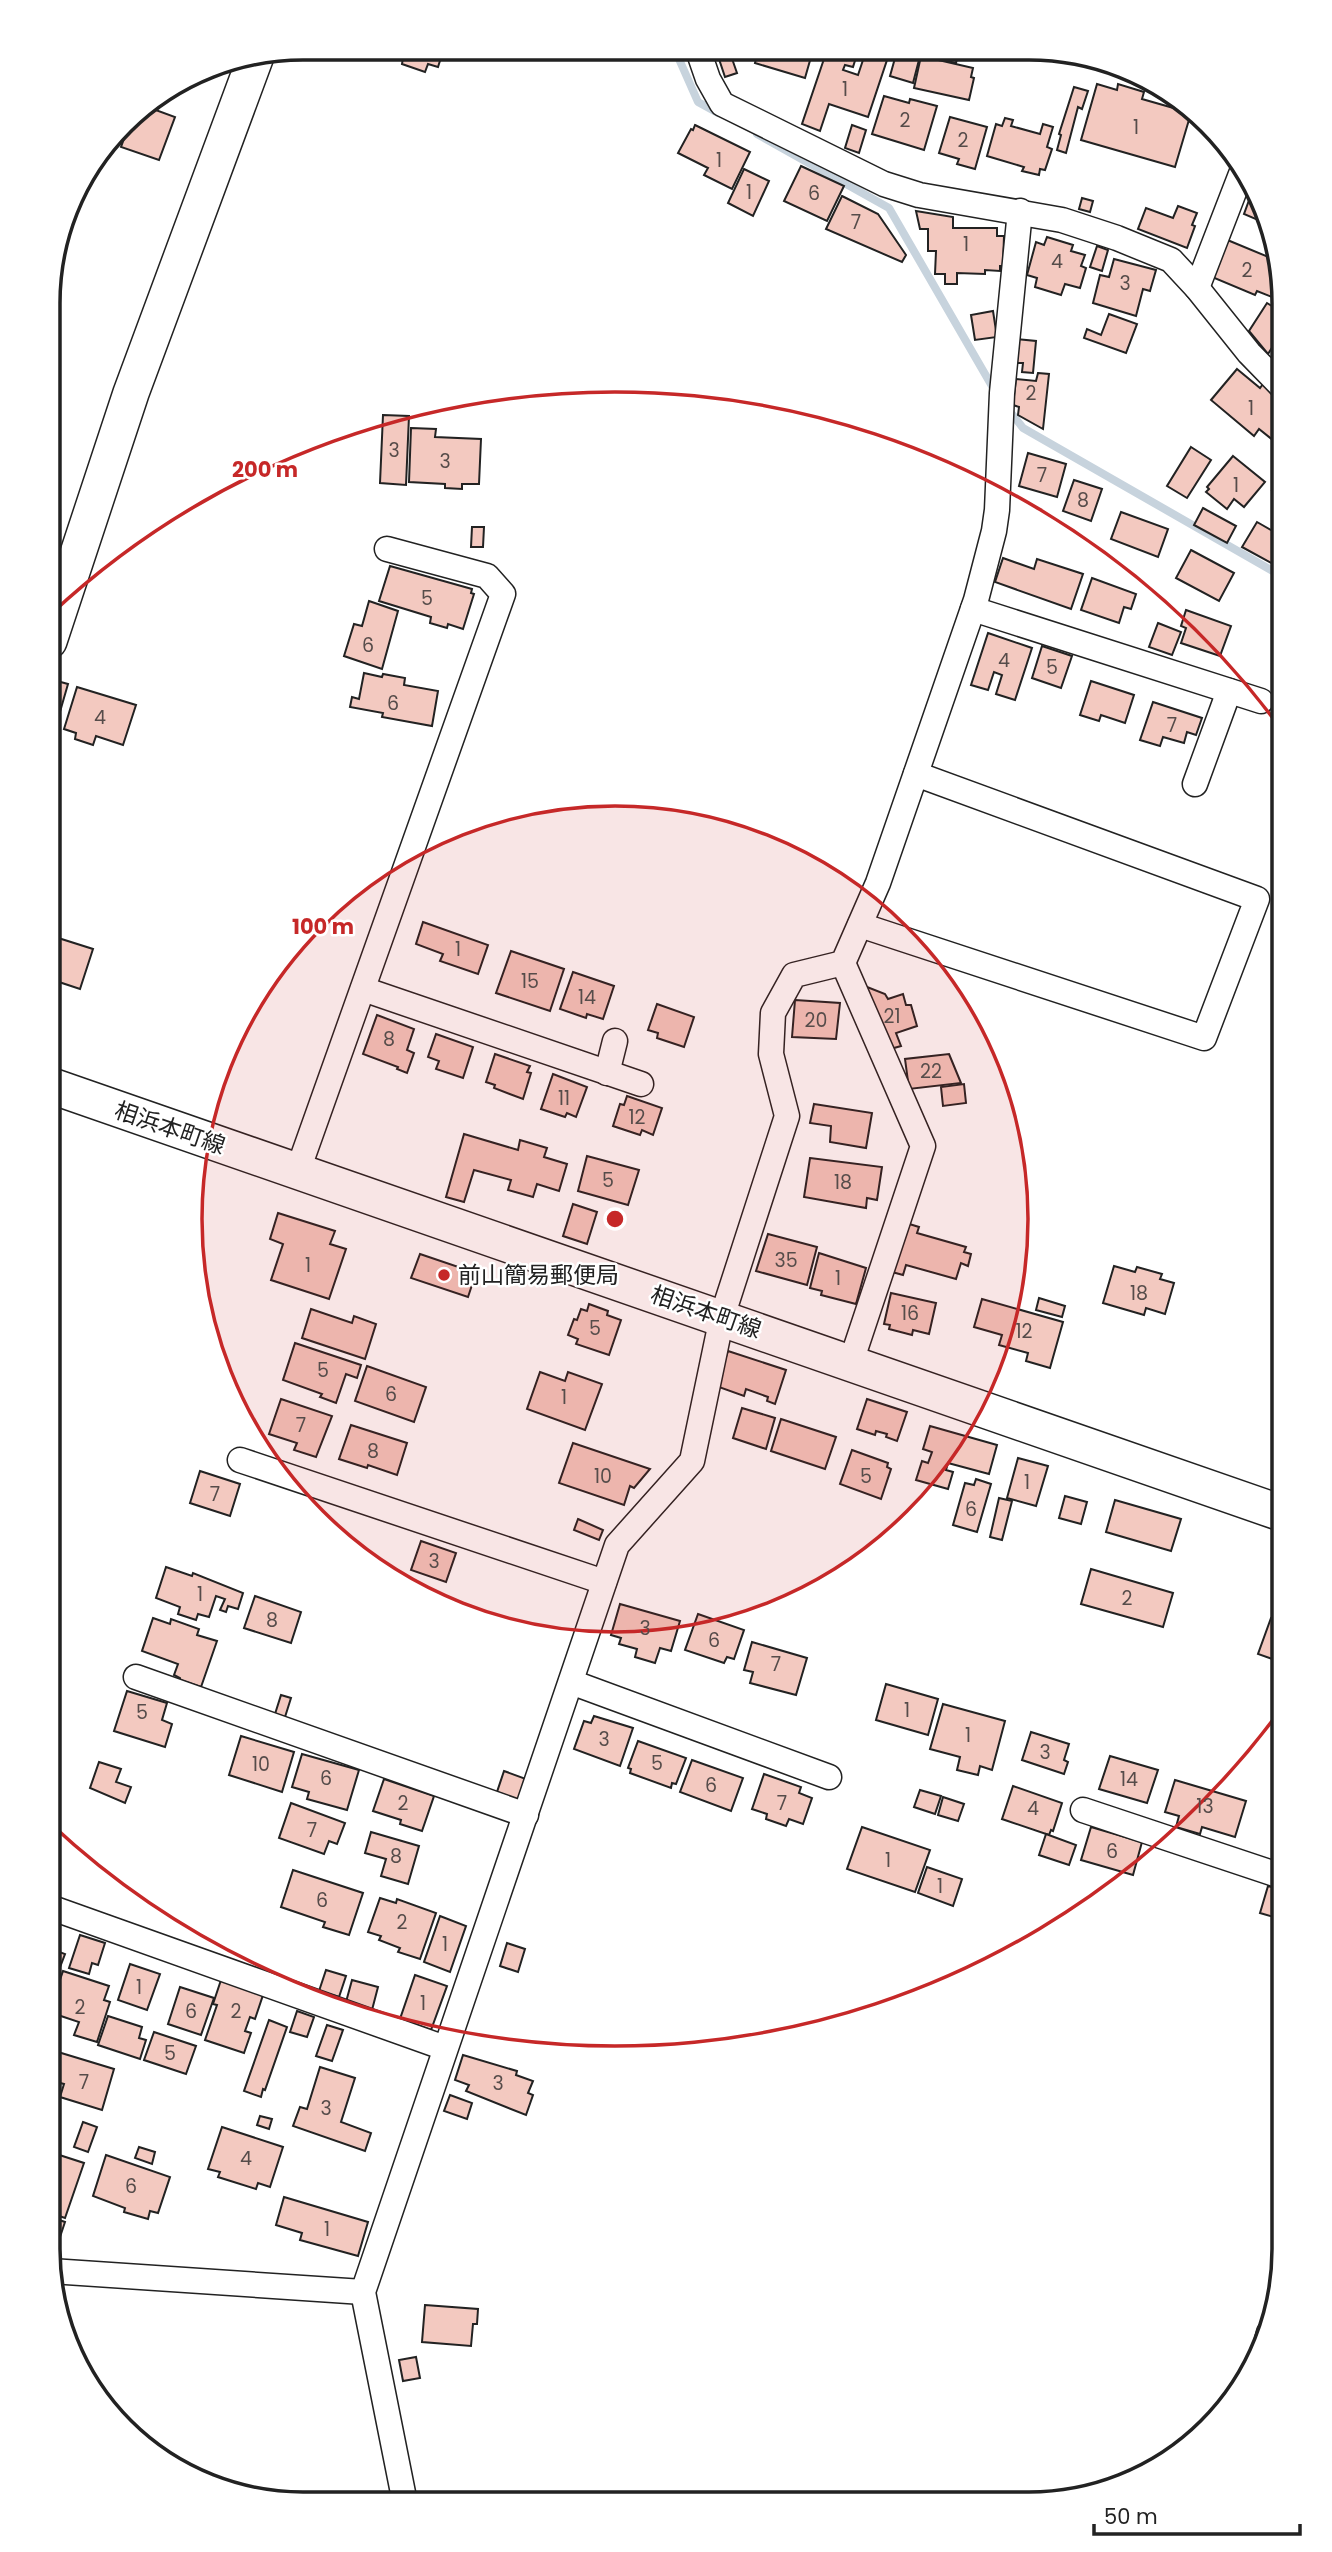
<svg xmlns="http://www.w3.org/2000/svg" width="1332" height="2552" font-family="Poppins,'Noto Sans JP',sans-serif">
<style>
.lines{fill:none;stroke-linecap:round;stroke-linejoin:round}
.stream{stroke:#c7d3dd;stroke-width:8}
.building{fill:#f3c9c0;stroke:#222;stroke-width:2}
.street-casing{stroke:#222;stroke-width:27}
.secondary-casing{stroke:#222;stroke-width:38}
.street{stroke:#fff;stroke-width:24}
.secondary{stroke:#fff;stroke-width:35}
.ring{fill:none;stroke:#c62828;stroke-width:3.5}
.poi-dot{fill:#c62828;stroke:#fff;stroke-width:2.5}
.labels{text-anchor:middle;stroke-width:5;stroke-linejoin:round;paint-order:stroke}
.number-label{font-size:19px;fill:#564c4a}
.street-label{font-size:23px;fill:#222;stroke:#fff}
.poi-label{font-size:23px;fill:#222;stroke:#fff;text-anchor:start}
.rim{fill:none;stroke:#222;stroke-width:3.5}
.centre{fill:#c62828;stroke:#fff;stroke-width:3.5}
.ring-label{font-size:21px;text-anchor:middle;font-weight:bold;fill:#c62828;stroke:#fff;stroke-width:5;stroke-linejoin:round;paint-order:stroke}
</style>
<rect width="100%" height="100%" fill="#fff"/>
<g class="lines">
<g class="stream">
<polyline points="675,50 698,102 718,113"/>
<polyline points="757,134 889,208 996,393"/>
<polyline points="1008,409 1023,428 1285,578"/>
</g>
</g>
<g class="building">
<polygon points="403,48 444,48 438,67 428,64 425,72 402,64 403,58 400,57"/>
<polygon points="716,50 729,50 737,73 725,77"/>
<polygon points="739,50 813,50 805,78 755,63 756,59 743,55 744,52"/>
<polygon points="849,51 858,51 853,67 845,65 843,70 858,75 866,51 889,54 868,117 829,104 820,131 802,124 826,53 846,60"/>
<polygon points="897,51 920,56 913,83 890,76"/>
<polygon points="940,51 959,51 956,63 938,59"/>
<polygon points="921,56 973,68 971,77 974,78 969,100 914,88"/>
<polygon points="1097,84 1117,90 1118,84 1144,92 1142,99 1191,113 1175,167 1081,140"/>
<polygon points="1074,87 1088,91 1082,109 1078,107 1066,153 1057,150 1061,135 1059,134"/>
<polygon points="884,96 909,103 910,99 937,106 924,150 872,134"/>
<polygon points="142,105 175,117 159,160 121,147 134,111"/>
<polygon points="950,117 987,127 975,169 957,164 959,159 939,153"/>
<polygon points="1005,118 1013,120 1011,126 1040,134 1043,124 1053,127 1047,147 1052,149 1045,170 1040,169 1039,175 1022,171 1024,167 987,156 996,124 1002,126"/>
<polygon points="695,125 750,152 732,189 704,175 708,168 678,153 691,129 693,130"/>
<polygon points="852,125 866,130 859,153 845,148"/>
<polygon points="801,166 844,186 827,221 784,201"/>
<polygon points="744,169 769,181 753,216 728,203"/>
<polygon points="1247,185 1271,221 1272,226 1244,214 1252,192 1245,189"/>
<polygon points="842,196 878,214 906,255 902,262 826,229"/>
<polygon points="1082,198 1093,201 1090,212 1079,209"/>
<polygon points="1178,206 1197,213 1192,225 1195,226 1187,248 1138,229 1146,208 1173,218"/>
<polygon points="916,211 953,217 953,228 997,228 997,236 1004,236 1003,266 1000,266 1000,271 985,270 985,274 957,273 957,284 945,284 945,274 935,274 936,251 928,251 928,229 920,229"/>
<polygon points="1047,237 1073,245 1071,251 1085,255 1081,266 1086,268 1080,288 1065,284 1061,295 1035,287 1037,278 1027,275 1036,242 1044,245"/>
<polygon points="1225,239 1278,261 1281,277 1272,297 1257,291 1255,295 1212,277"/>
<polygon points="1097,246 1108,250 1102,271 1090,267"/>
<polygon points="1114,259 1156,270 1150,291 1143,289 1136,316 1093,303 1100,275 1109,277"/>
<polygon points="1267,303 1285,314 1285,327 1268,354 1249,331"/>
<polygon points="993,311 997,337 975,340 971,315"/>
<polygon points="1109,314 1137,324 1126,353 1084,338 1087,329 1101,335"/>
<polygon points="1016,339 1036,341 1033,373 1022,372 1023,363 1014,363"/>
<polygon points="1237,369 1260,388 1263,384 1282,406 1277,411 1285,418 1284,449 1259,429 1254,436 1211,400"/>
<polygon points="1038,373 1049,374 1043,429 1018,415 1019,407 1013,405 1016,379 1036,381"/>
<polygon points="383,415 409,416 406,485 380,483"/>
<polygon points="411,428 436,429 435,437 481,439 479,484 462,484 462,489 445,488 445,484 409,482"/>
<polygon points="1191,447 1211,460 1187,498 1167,486"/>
<polygon points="1028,453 1066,464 1057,497 1019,486"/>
<polygon points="1233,456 1265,482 1244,507 1234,499 1227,509 1206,492 1209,489 1207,487"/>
<polygon points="1285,474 1285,496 1272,490 1279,477 1283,479"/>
<polygon points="1074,480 1102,489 1091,521 1063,511"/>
<polygon points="1203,508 1236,526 1227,543 1194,525"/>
<polygon points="1121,512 1168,529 1158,557 1111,539"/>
<polygon points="1257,522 1285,538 1284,570 1242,547"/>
<polygon points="472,527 484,527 483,547 471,547"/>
<polygon points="1191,550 1234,573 1219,601 1176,578"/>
<polygon points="1003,558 1034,569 1037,559 1083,574 1071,609 995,582"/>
<polygon points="390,566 472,589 471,593 474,594 463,629 448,624 447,628 430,623 431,617 379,601"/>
<polygon points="1092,578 1136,594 1131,609 1124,607 1119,623 1081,610"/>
<polygon points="369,601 398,611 382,669 344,656 354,624 362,626"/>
<polygon points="1186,610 1231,626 1220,656 1181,643 1186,628 1181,626"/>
<polygon points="1158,623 1181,632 1172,655 1149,647"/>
<polygon points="988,633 1032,648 1015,700 996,694 1002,675 994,672 988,690 971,685"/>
<polygon points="1042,646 1072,656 1061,688 1032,678"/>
<polygon points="364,673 382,677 383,674 405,678 404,685 438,691 432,726 382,717 383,713 350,707 352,697 359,699"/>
<polygon points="57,681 68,684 53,736 49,734 49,709"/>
<polygon points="1091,681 1134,695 1125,723 1101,715 1099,721 1080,715"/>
<polygon points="77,687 136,705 123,745 96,736 93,745 75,739 76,733 64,729"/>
<polygon points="1153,702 1202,718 1196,735 1187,732 1184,743 1163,737 1160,746 1140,740"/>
<polygon points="423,922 488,945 478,974 440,961 443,954 416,944"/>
<polygon points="52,936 93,949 80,989 56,981 58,975 49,973 49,947"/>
<polygon points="511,951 564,969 550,1011 496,993"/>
<polygon points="573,972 614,986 603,1019 587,1014 586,1018 560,1009"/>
<polygon points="862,985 885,994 888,999 903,994 906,1005 911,1005 917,1026 896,1033 901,1046 880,1052"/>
<polygon points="795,1000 840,1003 836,1039 792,1037"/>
<polygon points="657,1004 694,1017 684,1047 657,1038 658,1033 648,1030"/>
<polygon points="377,1015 414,1029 407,1050 414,1053 407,1073 397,1069 398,1067 363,1054"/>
<polygon points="436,1034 473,1047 463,1078 436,1069 439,1061 428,1057"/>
<polygon points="495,1054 530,1066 527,1072 531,1073 523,1099 494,1088 495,1085 486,1082"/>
<polygon points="949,1054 961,1083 909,1089 905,1059"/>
<polygon points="553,1074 587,1087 576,1117 567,1113 565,1117 541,1109"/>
<polygon points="964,1084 966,1103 943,1106 941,1087"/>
<polygon points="627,1096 662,1108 653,1135 642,1130 640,1135 613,1126 620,1104 624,1105"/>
<polygon points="814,1104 872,1113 866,1148 830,1142 831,1126 810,1123"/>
<polygon points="464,1134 518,1150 520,1140 547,1148 544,1157 567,1164 559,1191 537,1184 533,1197 508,1190 511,1180 474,1170 464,1202 446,1197"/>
<polygon points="587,1156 639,1170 628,1205 578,1191"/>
<polygon points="810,1158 882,1167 877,1200 867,1198 866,1208 804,1197"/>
<polygon points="573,1204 597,1212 587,1244 563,1236"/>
<polygon points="278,1213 335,1231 330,1244 346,1249 329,1299 271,1280 283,1244 270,1239"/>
<polygon points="906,1223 919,1227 917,1233 966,1247 964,1252 971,1254 968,1266 961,1263 956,1279 906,1265 903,1275 892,1272"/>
<polygon points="768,1234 817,1247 807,1285 756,1271"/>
<polygon points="819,1253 866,1268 856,1304 821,1295 822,1291 810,1288"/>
<polygon points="420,1254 476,1273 468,1297 411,1278"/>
<polygon points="1114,1266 1135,1272 1137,1267 1162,1274 1160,1279 1174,1283 1165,1314 1146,1308 1144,1315 1103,1303"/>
<polygon points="891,1293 936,1303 929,1334 913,1330 912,1335 889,1329 890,1325 884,1324"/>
<polygon points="1039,1298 1065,1306 1062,1317 1036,1310"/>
<polygon points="982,1299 1063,1322 1050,1368 1026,1361 1028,1353 999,1345 1002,1335 974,1327"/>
<polygon points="589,1304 608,1311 607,1315 621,1320 609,1355 576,1344 578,1339 568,1335 574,1319 577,1320 581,1309 587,1311"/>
<polygon points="311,1309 352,1323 354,1316 376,1324 365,1359 302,1338"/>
<polygon points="295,1343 361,1365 357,1378 346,1374 336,1403 320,1397 322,1394 283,1380"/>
<polygon points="728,1351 786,1370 775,1404 767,1401 768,1397 746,1389 744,1396 716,1386"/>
<polygon points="367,1366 426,1387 414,1422 355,1401"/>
<polygon points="540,1372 565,1381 568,1372 602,1384 585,1430 527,1409"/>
<polygon points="281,1399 332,1416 316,1457 294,1450 297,1443 269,1434"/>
<polygon points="867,1399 907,1412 897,1441 886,1437 887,1434 876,1431 875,1435 857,1429"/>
<polygon points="742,1408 775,1418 766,1449 733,1438"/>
<polygon points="781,1419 836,1437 825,1469 771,1451"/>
<polygon points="351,1425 407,1443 397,1475 368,1465 367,1468 339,1459"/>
<polygon points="930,1426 997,1445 989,1474 948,1463 946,1470 953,1472 948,1489 916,1480 922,1461 928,1463 932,1452 923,1449"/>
<polygon points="573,1443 650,1469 634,1488 630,1486 624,1505 559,1483"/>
<polygon points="852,1450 888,1463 887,1467 891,1469 881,1499 840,1484"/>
<polygon points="1018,1458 1048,1466 1036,1506 1007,1498"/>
<polygon points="200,1471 240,1484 230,1516 190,1503"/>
<polygon points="976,1479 991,1484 977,1532 953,1525 965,1483 974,1485"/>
<polygon points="1065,1496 1087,1502 1081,1524 1059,1518"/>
<polygon points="999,1498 1012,1501 1002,1540 990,1537"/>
<polygon points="1115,1500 1181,1519 1171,1551 1106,1532"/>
<polygon points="578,1519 603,1530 599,1540 574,1530"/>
<polygon points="421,1541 456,1553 446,1582 411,1570"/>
<polygon points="166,1567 192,1576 193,1573 243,1593 238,1609 228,1606 226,1612 220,1610 225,1599 216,1596 209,1617 198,1614 196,1620 178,1614 180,1607 156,1598"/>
<polygon points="1091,1569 1173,1593 1163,1627 1081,1604"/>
<polygon points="255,1596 301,1612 291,1643 244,1628"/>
<polygon points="620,1604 680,1621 671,1651 660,1648 655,1663 635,1657 637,1649 619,1644 621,1638 611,1635"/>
<polygon points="698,1614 744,1630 734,1659 727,1657 724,1663 685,1650"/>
<polygon points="153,1618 170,1624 171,1619 199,1629 197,1635 217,1641 201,1687 180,1680 180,1678 174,1675 178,1664 142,1651"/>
<polygon points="1271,1618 1284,1623 1284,1663 1258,1654"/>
<polygon points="752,1642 807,1658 796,1695 750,1683 753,1672 744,1670"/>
<polygon points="886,1684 938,1699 928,1735 876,1720"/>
<polygon points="127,1691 167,1703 162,1720 172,1724 165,1747 114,1731"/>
<polygon points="281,1695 291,1698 285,1717 275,1714"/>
<polygon points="943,1704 1005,1721 992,1770 980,1766 978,1775 957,1770 960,1757 930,1749"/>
<polygon points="594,1716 633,1728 620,1766 574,1749 584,1721 591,1723"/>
<polygon points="1031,1732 1069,1744 1064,1760 1068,1762 1064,1774 1022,1760"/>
<polygon points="241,1736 294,1752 282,1792 229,1775"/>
<polygon points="638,1741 686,1758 676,1784 672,1783 671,1788 630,1773 631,1769 628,1768"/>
<polygon points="302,1754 359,1770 347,1810 307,1799 309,1792 292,1787"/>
<polygon points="1110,1756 1158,1770 1147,1803 1099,1789"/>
<polygon points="692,1760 743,1778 731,1811 680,1792"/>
<polygon points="99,1762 121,1769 116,1782 131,1787 125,1803 90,1788"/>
<polygon points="504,1771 526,1779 519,1800 497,1792"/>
<polygon points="764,1774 801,1787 799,1793 812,1798 803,1824 789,1819 786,1826 766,1819 767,1814 752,1809"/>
<polygon points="384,1779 434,1796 422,1831 400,1824 401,1820 373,1811"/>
<polygon points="1175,1780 1246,1801 1235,1837 1202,1827 1200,1834 1176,1827 1179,1816 1165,1812"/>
<polygon points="1013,1786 1062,1803 1053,1831 1051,1830 1049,1835 1002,1819"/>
<polygon points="920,1790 941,1796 935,1814 914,1807"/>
<polygon points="943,1797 964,1804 958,1821 938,1815"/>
<polygon points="291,1803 345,1823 337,1844 329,1841 324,1854 279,1838"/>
<polygon points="862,1827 930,1850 915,1892 847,1869"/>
<polygon points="1091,1827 1142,1842 1133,1875 1081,1860"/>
<polygon points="371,1832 419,1846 408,1884 381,1876 386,1859 365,1853"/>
<polygon points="1046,1834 1076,1845 1069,1865 1039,1855"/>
<polygon points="927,1867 962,1879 953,1906 918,1893"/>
<polygon points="293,1870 363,1893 349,1935 323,1927 325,1922 281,1907"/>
<polygon points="1268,1886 1284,1891 1284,1920 1260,1913"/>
<polygon points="380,1898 396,1903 397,1899 436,1913 420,1959 398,1952 400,1948 379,1940 381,1936 368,1932"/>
<polygon points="440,1916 466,1926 450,1972 424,1962"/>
<polygon points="80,1935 105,1943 98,1965 92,1963 89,1974 69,1968"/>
<polygon points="48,1938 54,1941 51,1949 65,1954 54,1983 48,1981"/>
<polygon points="507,1943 525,1949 518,1972 500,1966"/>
<polygon points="130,1964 160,1974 147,2010 118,2000"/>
<polygon points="326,1970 346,1976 339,1997 319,1991"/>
<polygon points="63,1971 109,1986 104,2000 110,2002 97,2042 74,2035 79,2022 49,2012"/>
<polygon points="415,1975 447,1986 431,2030 400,2019"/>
<polygon points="221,1980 263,1995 255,2019 250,2017 245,2031 251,2033 244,2053 205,2040 217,2005 213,2004"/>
<polygon points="352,1980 378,1987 372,2010 346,2002"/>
<polygon points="180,1987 214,1998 201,2035 168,2024"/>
<polygon points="297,2011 314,2017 307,2037 290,2032"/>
<polygon points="108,2016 142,2027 139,2038 146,2040 140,2059 98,2045"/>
<polygon points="269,2020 287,2027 265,2090 263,2089 261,2097 244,2091"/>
<polygon points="327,2025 343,2030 332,2061 316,2056"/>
<polygon points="154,2032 196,2046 186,2074 144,2060"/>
<polygon points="58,2052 114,2069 102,2110 60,2097 64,2084 49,2080"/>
<polygon points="463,2055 517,2071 516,2075 533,2081 528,2093 533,2095 526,2115 466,2091 469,2085 455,2080"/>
<polygon points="320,2067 355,2078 341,2122 371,2133 365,2151 293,2126 300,2107 307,2109"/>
<polygon points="450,2095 472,2103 467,2119 444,2111"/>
<polygon points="260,2116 272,2119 269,2129 257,2125"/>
<polygon points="83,2122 97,2127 88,2152 74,2147"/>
<polygon points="222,2127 283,2147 270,2187 258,2183 256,2189 218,2177 220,2172 208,2169"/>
<polygon points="139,2147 155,2152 152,2164 135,2158"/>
<polygon points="47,2151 84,2163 65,2218 47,2212 51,2201 47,2199"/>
<polygon points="106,2155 170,2177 158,2213 150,2211 148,2219 124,2212 125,2208 93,2196"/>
<polygon points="284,2197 368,2222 358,2256 300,2240 302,2233 276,2225"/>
<polygon points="47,2216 65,2222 54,2255 48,2253"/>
<polygon points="425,2305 478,2309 477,2324 473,2324 471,2346 422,2342"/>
<polygon points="416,2357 420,2378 403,2381 399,2360"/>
</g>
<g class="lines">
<defs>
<g id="street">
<polyline points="698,50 708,79 722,104 884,184 919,195 1062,220 1117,238 1171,260 1197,288 1249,353 1285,390"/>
<polyline points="1197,288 1241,174"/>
<polyline points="973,609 1261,701"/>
<polyline points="1195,784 1229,691"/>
<polyline points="860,925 1204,1038 1257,899 916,774"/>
<polyline points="843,963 923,1146 851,1362"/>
<polyline points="363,989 641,1084"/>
<polyline points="607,1073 615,1041"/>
<polyline points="297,1173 503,594 487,576 387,549"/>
<polyline points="240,1460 604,1582"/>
<polyline points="136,1677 526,1815"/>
<polyline points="571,1682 829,1777"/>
<polyline points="1083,1810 1284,1877"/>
<polyline points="55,1909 445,2048"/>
<polyline points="51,2271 363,2292"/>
<polyline points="1265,2348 1269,2333"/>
<polyline points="405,2503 363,2292 617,1545 692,1461 722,1317 787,1116 771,1054 773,1013 794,975 843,963 878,883 976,600 994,531 997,510 1002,393 1020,211"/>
</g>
<g id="secondary">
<polyline points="49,641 131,393 256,56"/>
<polyline points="49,1085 1284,1514"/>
</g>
</defs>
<use href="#street" class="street-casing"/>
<use href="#secondary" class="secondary-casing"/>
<use href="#street" class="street"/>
<use href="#secondary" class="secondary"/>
</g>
<circle cx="615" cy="1219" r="413" fill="#c62828" fill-opacity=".12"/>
<g class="ring">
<circle cx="615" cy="1219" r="413"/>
<path d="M1284 1705A827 827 0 0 1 51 1824M51 614A827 827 0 0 1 1284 733"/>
</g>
<circle class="poi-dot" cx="444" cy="1275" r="7"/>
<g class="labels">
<g class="number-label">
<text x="845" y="96">1</text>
<text x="905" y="127">2</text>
<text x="1136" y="134">1</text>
<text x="963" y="147">2</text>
<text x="719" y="167">1</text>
<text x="749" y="199">1</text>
<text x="814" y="200">6</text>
<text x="856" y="229">7</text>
<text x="966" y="251">1</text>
<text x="1057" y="268">4</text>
<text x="1247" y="277">2</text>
<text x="1125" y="290">3</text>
<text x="1031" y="400">2</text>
<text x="1251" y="415">1</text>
<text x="394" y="457">3</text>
<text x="445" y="468">3</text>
<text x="1042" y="482">7</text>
<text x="1236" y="492">1</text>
<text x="1083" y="507">8</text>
<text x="427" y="605">5</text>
<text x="368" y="652">6</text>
<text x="1004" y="667">4</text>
<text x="1052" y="674">5</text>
<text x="393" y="710">6</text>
<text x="100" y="724">4</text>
<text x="1172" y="732">7</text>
<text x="458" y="956">1</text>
<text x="530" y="988">15</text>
<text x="587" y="1004">14</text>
<text x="892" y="1023">21</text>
<text x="816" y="1027">20</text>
<text x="389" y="1046">8</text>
<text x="931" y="1078">22</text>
<text x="564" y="1105">11</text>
<text x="637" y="1124">12</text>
<text x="608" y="1187">5</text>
<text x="843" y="1189">18</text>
<text x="786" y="1267">35</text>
<text x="308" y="1272">1</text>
<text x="838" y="1285">1</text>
<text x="1139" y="1300">18</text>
<text x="910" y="1320">16</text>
<text x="595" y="1335">5</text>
<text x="1024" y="1338">12</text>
<text x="323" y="1377">5</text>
<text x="391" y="1401">6</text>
<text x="564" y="1404">1</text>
<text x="301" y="1432">7</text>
<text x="373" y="1458">8</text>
<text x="603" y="1483">10</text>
<text x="866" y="1483">5</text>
<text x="1027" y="1489">1</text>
<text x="215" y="1501">7</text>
<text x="971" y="1516">6</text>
<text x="434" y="1568">3</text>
<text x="200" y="1601">1</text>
<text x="1127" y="1605">2</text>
<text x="272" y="1627">8</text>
<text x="645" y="1635">3</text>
<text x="714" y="1647">6</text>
<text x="776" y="1671">7</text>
<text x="907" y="1717">1</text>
<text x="142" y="1719">5</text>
<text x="968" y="1742">1</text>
<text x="604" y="1746">3</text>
<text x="1045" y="1759">3</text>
<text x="657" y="1770">5</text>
<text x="261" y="1771">10</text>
<text x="326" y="1785">6</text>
<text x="1129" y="1786">14</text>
<text x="711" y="1792">6</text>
<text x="403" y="1810">2</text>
<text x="782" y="1810">7</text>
<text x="1205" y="1813">13</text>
<text x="1033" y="1815">4</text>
<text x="312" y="1837">7</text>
<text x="1112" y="1858">6</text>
<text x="396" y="1863">8</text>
<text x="888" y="1867">1</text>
<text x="940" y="1893">1</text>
<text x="322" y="1907">6</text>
<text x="402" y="1929">2</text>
<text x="445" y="1951">1</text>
<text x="139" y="1994">1</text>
<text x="423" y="2010">1</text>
<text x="80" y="2014">2</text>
<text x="191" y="2018">6</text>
<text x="236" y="2018">2</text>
<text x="170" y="2060">5</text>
<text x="84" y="2089">7</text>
<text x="498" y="2090">3</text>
<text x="326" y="2115">3</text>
<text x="246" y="2165">4</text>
<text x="131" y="2193">6</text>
<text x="327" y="2236">1</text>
</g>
<g class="street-label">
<text transform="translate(170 1128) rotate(19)" y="8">相浜本町線</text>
<text transform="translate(706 1312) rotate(19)" y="8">相浜本町線</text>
</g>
<g class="poi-label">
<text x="458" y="1283">前山簡易郵便局</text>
</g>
</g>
<path d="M0 0H1332V2552H0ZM303 60H1029A243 243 0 0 1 1272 303V2249A243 243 0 0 1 1029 2492H303A243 243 0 0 1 60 2249V303A243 243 0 0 1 303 60Z" fill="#fff" fill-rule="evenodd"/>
<path class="rim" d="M303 60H1029A243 243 0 0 1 1272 303V2249A243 243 0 0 1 1029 2492H303A243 243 0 0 1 60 2249V303A243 243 0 0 1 303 60Z"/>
<circle cx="615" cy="1219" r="10" class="centre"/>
<g class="ring-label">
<text x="265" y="477">200 m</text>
<text x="323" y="934">100 m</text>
</g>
<path d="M1094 2524v10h206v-10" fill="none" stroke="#222222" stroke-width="3.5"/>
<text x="1104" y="2524" font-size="21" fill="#222222" stroke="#ffffff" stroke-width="5" paint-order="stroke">50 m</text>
</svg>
